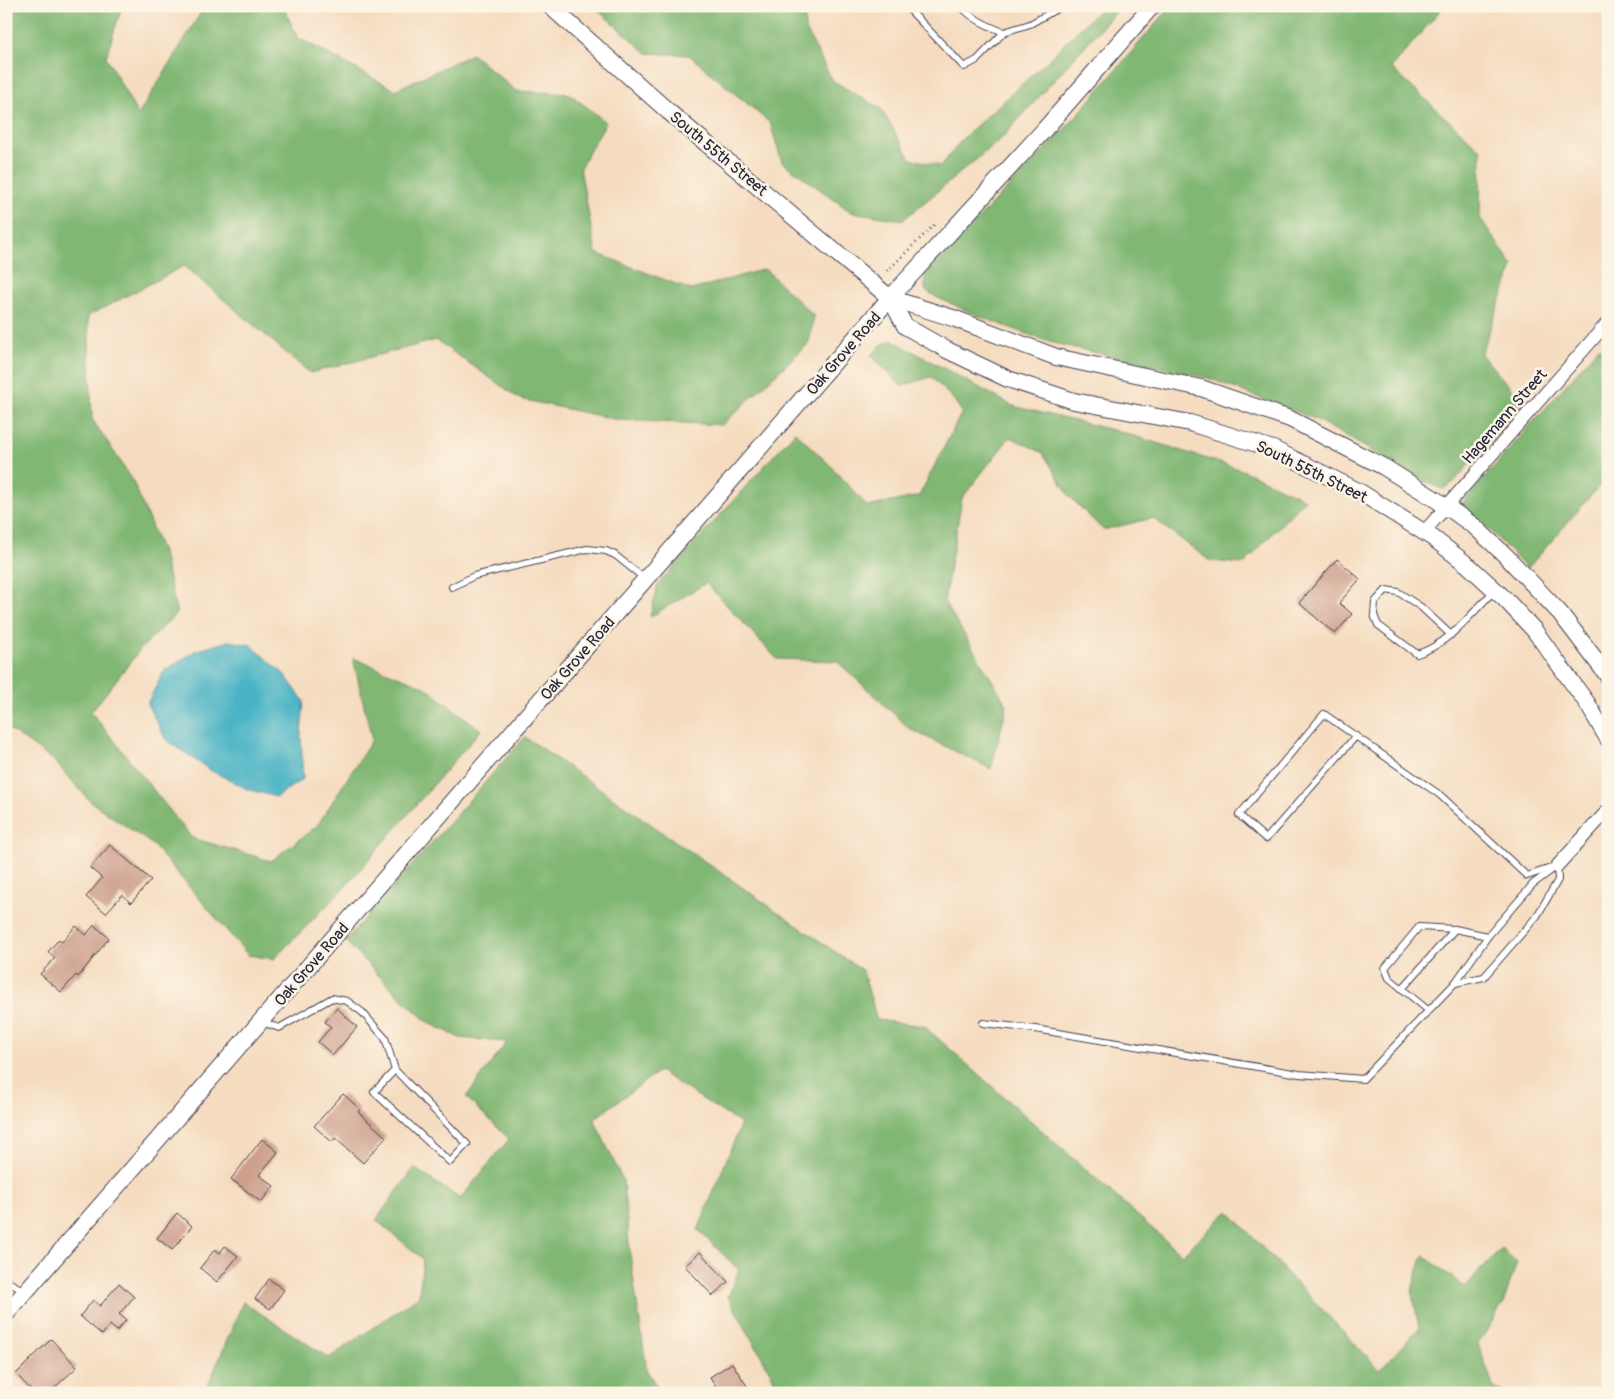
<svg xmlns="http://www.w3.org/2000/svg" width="1614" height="1399" font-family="Pangolin,sans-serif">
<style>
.forest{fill:#80b773;stroke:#516c57}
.water{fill:#48b4c5;stroke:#356b80}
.building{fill:#cd9f8c}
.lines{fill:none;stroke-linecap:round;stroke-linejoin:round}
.service-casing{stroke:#423e4f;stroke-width:8}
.minor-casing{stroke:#423e4f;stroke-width:14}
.tertiary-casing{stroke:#423e4f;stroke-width:18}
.path{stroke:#423e4f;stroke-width:2.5;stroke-dasharray:1 4;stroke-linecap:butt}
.service{stroke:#fff;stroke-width:6}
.minor{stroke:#fff;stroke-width:12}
.tertiary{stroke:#fff;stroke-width:16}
.labels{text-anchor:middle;stroke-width:5;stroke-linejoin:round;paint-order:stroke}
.street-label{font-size:16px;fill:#22223b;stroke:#fcf5e5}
</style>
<rect width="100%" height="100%" fill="#fcf5e5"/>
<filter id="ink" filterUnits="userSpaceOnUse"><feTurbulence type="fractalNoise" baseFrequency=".02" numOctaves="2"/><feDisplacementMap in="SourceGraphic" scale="10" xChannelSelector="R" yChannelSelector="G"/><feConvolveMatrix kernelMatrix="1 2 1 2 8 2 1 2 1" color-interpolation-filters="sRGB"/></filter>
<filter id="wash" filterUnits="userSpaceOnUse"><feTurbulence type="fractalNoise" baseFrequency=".0096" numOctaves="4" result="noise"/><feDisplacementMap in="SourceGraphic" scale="20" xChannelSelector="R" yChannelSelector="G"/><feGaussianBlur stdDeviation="1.12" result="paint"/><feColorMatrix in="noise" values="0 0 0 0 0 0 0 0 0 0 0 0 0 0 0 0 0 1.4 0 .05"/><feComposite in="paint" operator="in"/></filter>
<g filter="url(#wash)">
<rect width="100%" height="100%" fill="#f5dcc0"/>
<g class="forest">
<polygon points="6,6 122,6 106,57 138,115 205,6 283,6 297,37 395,90 472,54 516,91 570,94 606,122 580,168 596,253 691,290 765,269 814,316 809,343 722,425 619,420 520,399 436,340 310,373 184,266 88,316 92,419 132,479 163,554 177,613 139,651 91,712 192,838 271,861 317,826 372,740 353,658 425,687 481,730 345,887 274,959 248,955 153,845 91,802 53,760 6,727"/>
<polygon points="593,6 805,6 805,28 832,80 881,109 911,159 941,166 963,138 1046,62 1103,6 1121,6 1001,139 903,220 851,212 782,162 770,123 689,55 647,53"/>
<polygon points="1171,6 1444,6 1391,68 1481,150 1480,218 1513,266 1481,354 1523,402 1454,482 1443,489 1428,483 1317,420 1208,378 1049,342 984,318 938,298 925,290 925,274 1073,120"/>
<polygon points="892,340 1013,406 1125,433 1242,470 1305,499 1244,564 1210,561 1153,518 1103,530 1070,497 1043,453 1010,437 962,498 944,601 1007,705 991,769 910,729 837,661 777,659 706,583 650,617 658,584 795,432 831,466 868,507 919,496 962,412 953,399 931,377 901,386 871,355 881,345"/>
<polygon points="1599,347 1608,355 1608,476 1527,569 1490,530 1464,511 1463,502"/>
<polygon points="525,737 863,971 877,1020 924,1026 1182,1255 1228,1211 1380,1370 1419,1328 1412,1289 1423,1255 1465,1287 1501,1248 1517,1262 1503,1304 1478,1344 1494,1388 1505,1393 776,1393 773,1377 728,1297 739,1270 698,1230 741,1124 659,1071 594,1119 623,1181 631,1262 647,1371 661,1393 205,1393 243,1302 329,1358 419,1296 423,1259 376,1220 414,1168 460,1199 509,1139 466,1097 507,1042 460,1038 429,1023 402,999 345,941"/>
</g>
<polygon class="water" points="228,641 251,645 284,674 304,701 301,735 303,779 276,797 247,789 210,770 166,740 147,704 164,671 195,651"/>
<g id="blocks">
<g class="building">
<polygon points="1337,559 1360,579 1339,603 1352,614 1335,634 1299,603"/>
<polygon points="110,845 151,880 131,903 122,895 106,913 86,897 102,878 90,868"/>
<polygon points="94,925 109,938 78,977 76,975 61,992 40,974 55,958 48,952 59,939 62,942 76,926 86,935"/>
<polygon points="337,1008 357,1027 333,1055 318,1042 331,1027 325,1022"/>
<polygon points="343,1094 360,1109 358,1112 386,1137 363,1163 335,1138 332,1142 314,1126"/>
<polygon points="262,1139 278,1152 259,1175 274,1186 261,1202 231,1179"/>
<polygon points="177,1213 192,1226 172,1250 157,1238"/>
<polygon points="225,1246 238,1256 217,1282 200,1268 215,1249 220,1253"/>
<polygon points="700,1252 728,1282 713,1296 685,1266"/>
<polygon points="269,1279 284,1290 270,1309 255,1299"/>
<polygon points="119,1283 134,1297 119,1314 126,1320 117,1331 110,1325 102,1335 80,1316 93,1300 100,1306"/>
<polygon points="51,1339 77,1367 49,1393 34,1393 16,1374"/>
<polygon points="732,1363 749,1389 743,1393 720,1393 710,1377"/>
</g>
</g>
</g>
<g filter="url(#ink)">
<use href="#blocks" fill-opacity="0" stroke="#423e4f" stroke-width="1"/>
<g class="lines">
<defs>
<g id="service">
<path d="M 906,6 L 964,67 L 977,60 L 1004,32 C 988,26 972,19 961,6"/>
<polyline points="1004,32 1030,24 1062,6"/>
<polyline points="452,587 474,576 587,549 606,551 615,555 645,579"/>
<path d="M 1451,635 L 1421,607 L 1398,592 L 1386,590 L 1375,602 L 1374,615 L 1378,625 L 1417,654 C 1448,645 1471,614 1494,591"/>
<polyline points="1356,736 1266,839 1239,815 1324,714 1440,795 1527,876 1551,868"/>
<polyline points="1455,983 1484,977 1537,916 1558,880 1557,866"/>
<polyline points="1402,989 1455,929"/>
<polyline points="1429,1011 1389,978 1385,968 1419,927 1455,929 1488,936"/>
<polyline points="262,1022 279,1028 332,998 347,1001 362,1012 385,1038 395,1070 467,1144 450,1162 374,1092 395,1070"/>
<polyline points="983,1023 1035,1029 1299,1074 1363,1079 1455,983 1488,936 1533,884 1557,866"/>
<polyline points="6,1281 25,1291"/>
</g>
<g id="minor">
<polyline points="1424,532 1608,322"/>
<polyline points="1557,866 1608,810"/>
</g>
<g id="tertiary">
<polyline points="550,6 669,112 890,298 905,326 947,350 1008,379 1074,401 1190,423 1273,449 1360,492 1433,538 1469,566 1505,599 1534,630 1587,703 1608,739"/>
<polyline points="890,298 953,318 1056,357 1201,388 1290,419 1384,467 1446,506 1475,527 1505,555 1560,613 1608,676"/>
<polyline points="6,1314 890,298 1044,130 1152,6"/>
</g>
</defs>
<use href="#service" class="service-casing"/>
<use href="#minor" class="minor-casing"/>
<use href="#tertiary" class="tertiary-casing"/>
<polyline class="path" points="887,271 936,223"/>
<use href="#service" class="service"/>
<use href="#minor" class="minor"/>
<use href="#tertiary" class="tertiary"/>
</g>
</g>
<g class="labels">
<g class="street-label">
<text transform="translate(719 153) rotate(40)" y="6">South 55th Street</text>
<text transform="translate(843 353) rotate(-49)" y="6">Oak Grove Road</text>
<text transform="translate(1504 416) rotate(-49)" y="6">Hagemann Street</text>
<text transform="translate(1312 471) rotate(26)" y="6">South 55th Street</text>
<text transform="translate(577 658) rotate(-49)" y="6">Oak Grove Road</text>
<text transform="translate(311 964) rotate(-49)" y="6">Oak Grove Road</text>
</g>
</g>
<rect width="1614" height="1399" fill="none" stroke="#fcf5e5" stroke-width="25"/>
</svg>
